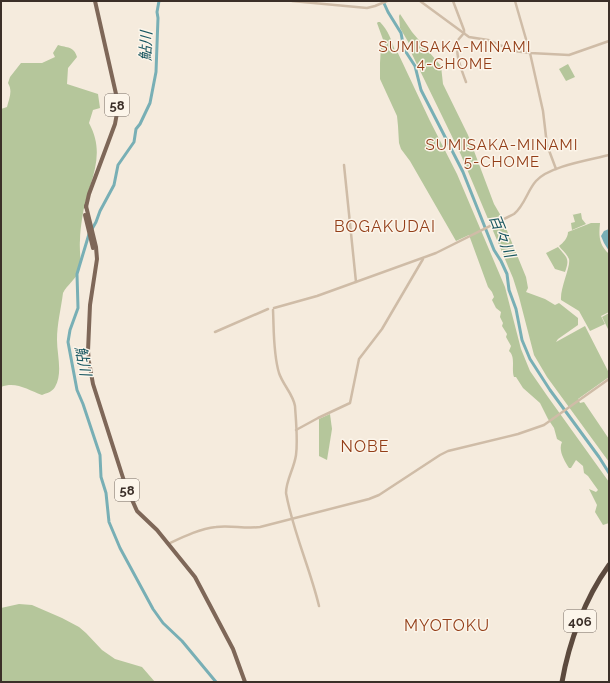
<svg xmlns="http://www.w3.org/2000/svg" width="610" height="683" font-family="Raleway,'Noto Sans JP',sans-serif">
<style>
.green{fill:#b5c69b}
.water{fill:#78afb5}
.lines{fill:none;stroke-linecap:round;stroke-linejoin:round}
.river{stroke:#78afb5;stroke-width:3}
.minor{stroke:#cfbca7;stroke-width:2.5}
.major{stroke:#7e6758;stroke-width:4}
.highway{stroke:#5c4a3e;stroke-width:5}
.labels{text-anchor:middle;stroke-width:3;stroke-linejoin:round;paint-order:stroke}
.shield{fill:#fcf5ea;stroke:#756a62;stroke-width:1}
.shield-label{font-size:13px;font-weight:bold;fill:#3b2f28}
.water-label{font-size:15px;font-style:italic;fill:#195761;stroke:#fcf5ea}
.neighbourhood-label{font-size:15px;letter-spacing:1px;fill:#933e18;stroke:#fcf5ea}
.quarter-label{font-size:16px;letter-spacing:1px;fill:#933e18;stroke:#fcf5ea}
</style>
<rect width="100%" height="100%" fill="#f5ebdd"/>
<g class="green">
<polygon points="400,14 412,32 441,66 443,84 468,135 494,204 501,216 526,277 528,288 526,292 545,299 555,305 559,303 578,318 578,325 558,339 556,342 585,326 609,373 609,377 578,399 580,403 584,402 609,439 609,462 547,377 534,355 519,297 513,278 461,155 408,46 410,45 400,28 399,16"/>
<path d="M 378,22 L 380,22 C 388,30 392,41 395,51 L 397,51 L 430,121 L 457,174 L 505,287 L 521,349 L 530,371 L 548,397 L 609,482 L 609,523 L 603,525 L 595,512 L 597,505 L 589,489 L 596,492 L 598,490 L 588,476 L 584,473 L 583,466 L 576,460 L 571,468 L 569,468 C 564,460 558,450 562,442 L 557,439 L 554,428 L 548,419 L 540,403 L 523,388 L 516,377 L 514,377 C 511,369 516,357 509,351 L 511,346 L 506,337 L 507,334 L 502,326 L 503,323 L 500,317 L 501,312 L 496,308 L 492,300 L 494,297 L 492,292 L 488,287 L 469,235 L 456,241 L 410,161 L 401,149 L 399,143 L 398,126 L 397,116 L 380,79 L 380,63 L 381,46 L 385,45 L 377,23 Z"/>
<path d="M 58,45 C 67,48 74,46 77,57 L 68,68 L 67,84 L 98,94 L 100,108 L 93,110 L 89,123 C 108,158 87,183 82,219 C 81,226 80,233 80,240 C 79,251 82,261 79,271 C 76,279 67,285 63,293 C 61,309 57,324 57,340 C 57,355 63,373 55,387 C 52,392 47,393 42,395 C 28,390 16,381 1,387 L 1,109 L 7,107 C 9,99 13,91 8,83 L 10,77 L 21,63 L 42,63 L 55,57 L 53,53 Z"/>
<polygon points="568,64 575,77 566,81 559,69"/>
<polygon points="581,213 582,219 586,224 572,230 571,223 575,222 573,215 572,215"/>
<path d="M 591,223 L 600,223 C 599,234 598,244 609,254 L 609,312 L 601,316 L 605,324 L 590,331 L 579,311 L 561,300 C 560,288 571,266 569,259 C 567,254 562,250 559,246 C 563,243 568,238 568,232 Z"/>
<path d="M 558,247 C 567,258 570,258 565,272 L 555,269 L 546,253 Z"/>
<polygon points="609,313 609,331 602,317"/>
<polygon points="330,414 332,429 327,460 319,456 319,419"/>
<polygon points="19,604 32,605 62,618 79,627 86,633 102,650 115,659 142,667 155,682 1,682 1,608"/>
</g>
<polygon class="water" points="609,229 609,251 604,243 601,236 604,231"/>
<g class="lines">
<g class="river">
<polyline points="383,1 388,12 401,33 404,49 415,66 421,90 463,172 494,250 501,261 507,274 509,290 516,309 522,340 530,359 550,390 599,457 609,473"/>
<polyline points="92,229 96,222 100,211 114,185 118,165 134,142 136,129 140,124 150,103 156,72 158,18 157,12 159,1"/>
<polyline points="89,234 77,274 78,308 70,330 68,342 77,390 83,404 100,455 101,477 106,493 109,522 120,548 153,609 163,623 182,641 216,682"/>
</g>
<g class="minor">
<polyline points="292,1 367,8 375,6 387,1"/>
<polyline points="420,1 469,37 488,40 514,51 530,53 543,111 547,145 556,169"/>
<path d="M 453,1 L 464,30 L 464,33 L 458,40 C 455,56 461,68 466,82"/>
<polyline points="515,1 530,53 569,55 609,41"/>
<polyline points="344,165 356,282"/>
<path d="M 274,308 L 317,296 L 436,253 L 514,214 C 525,205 527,191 536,181 C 549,166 590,160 609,155"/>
<path d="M 273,310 C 274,330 273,353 279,373 C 283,385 293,394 295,406 C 296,422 298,440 296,455 C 294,469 286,480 286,493 C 293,532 310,568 319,606"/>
<polyline points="215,332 268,309"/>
<polyline points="296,430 318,418 350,403 359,359 382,329 423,259"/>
<path d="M 168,544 C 183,537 199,529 216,527 C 230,525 245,529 260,527 L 369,499 L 379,495 L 440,455 L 448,451 L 518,434 L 544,425 L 609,379"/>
</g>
<g class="major">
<polyline points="86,206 96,247 97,259 90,305 88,351 89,362 93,384 125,484 137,511 157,530 195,577 233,649 245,682"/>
<polyline points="86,207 89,194 115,124 117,113 116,94 95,1"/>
<polyline points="85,215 93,248"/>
</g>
<path class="highway" d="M 562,682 C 569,642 585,598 609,565"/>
</g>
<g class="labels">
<g class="shield">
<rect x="105" y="94" width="24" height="22" rx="3"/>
<rect x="115" y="479" width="24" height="22" rx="3"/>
<rect x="564" y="610" width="32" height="22" rx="3"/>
</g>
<g class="shield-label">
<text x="117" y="110">58</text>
<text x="127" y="495">58</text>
<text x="580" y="626">406</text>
</g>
<g class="water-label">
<text transform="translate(146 46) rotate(-88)" y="5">鮎川</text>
<text transform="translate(502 236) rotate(68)" y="5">百々川</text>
<text transform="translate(83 361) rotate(79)" y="5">鮎川</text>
</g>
<g class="neighbourhood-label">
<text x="455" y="52">SUMISAKA-MINAMI<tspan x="455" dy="17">4-CHOME</tspan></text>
<text x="502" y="150">SUMISAKA-MINAMI<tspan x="502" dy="17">5-CHOME</tspan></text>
</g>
<g class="quarter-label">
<text x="385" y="232">BOGAKUDAI</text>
<text x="365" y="452">NOBE</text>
<text x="447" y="631">MYOTOKU</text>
</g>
</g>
<rect width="610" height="683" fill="none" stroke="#3b2f28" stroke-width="4"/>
</svg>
